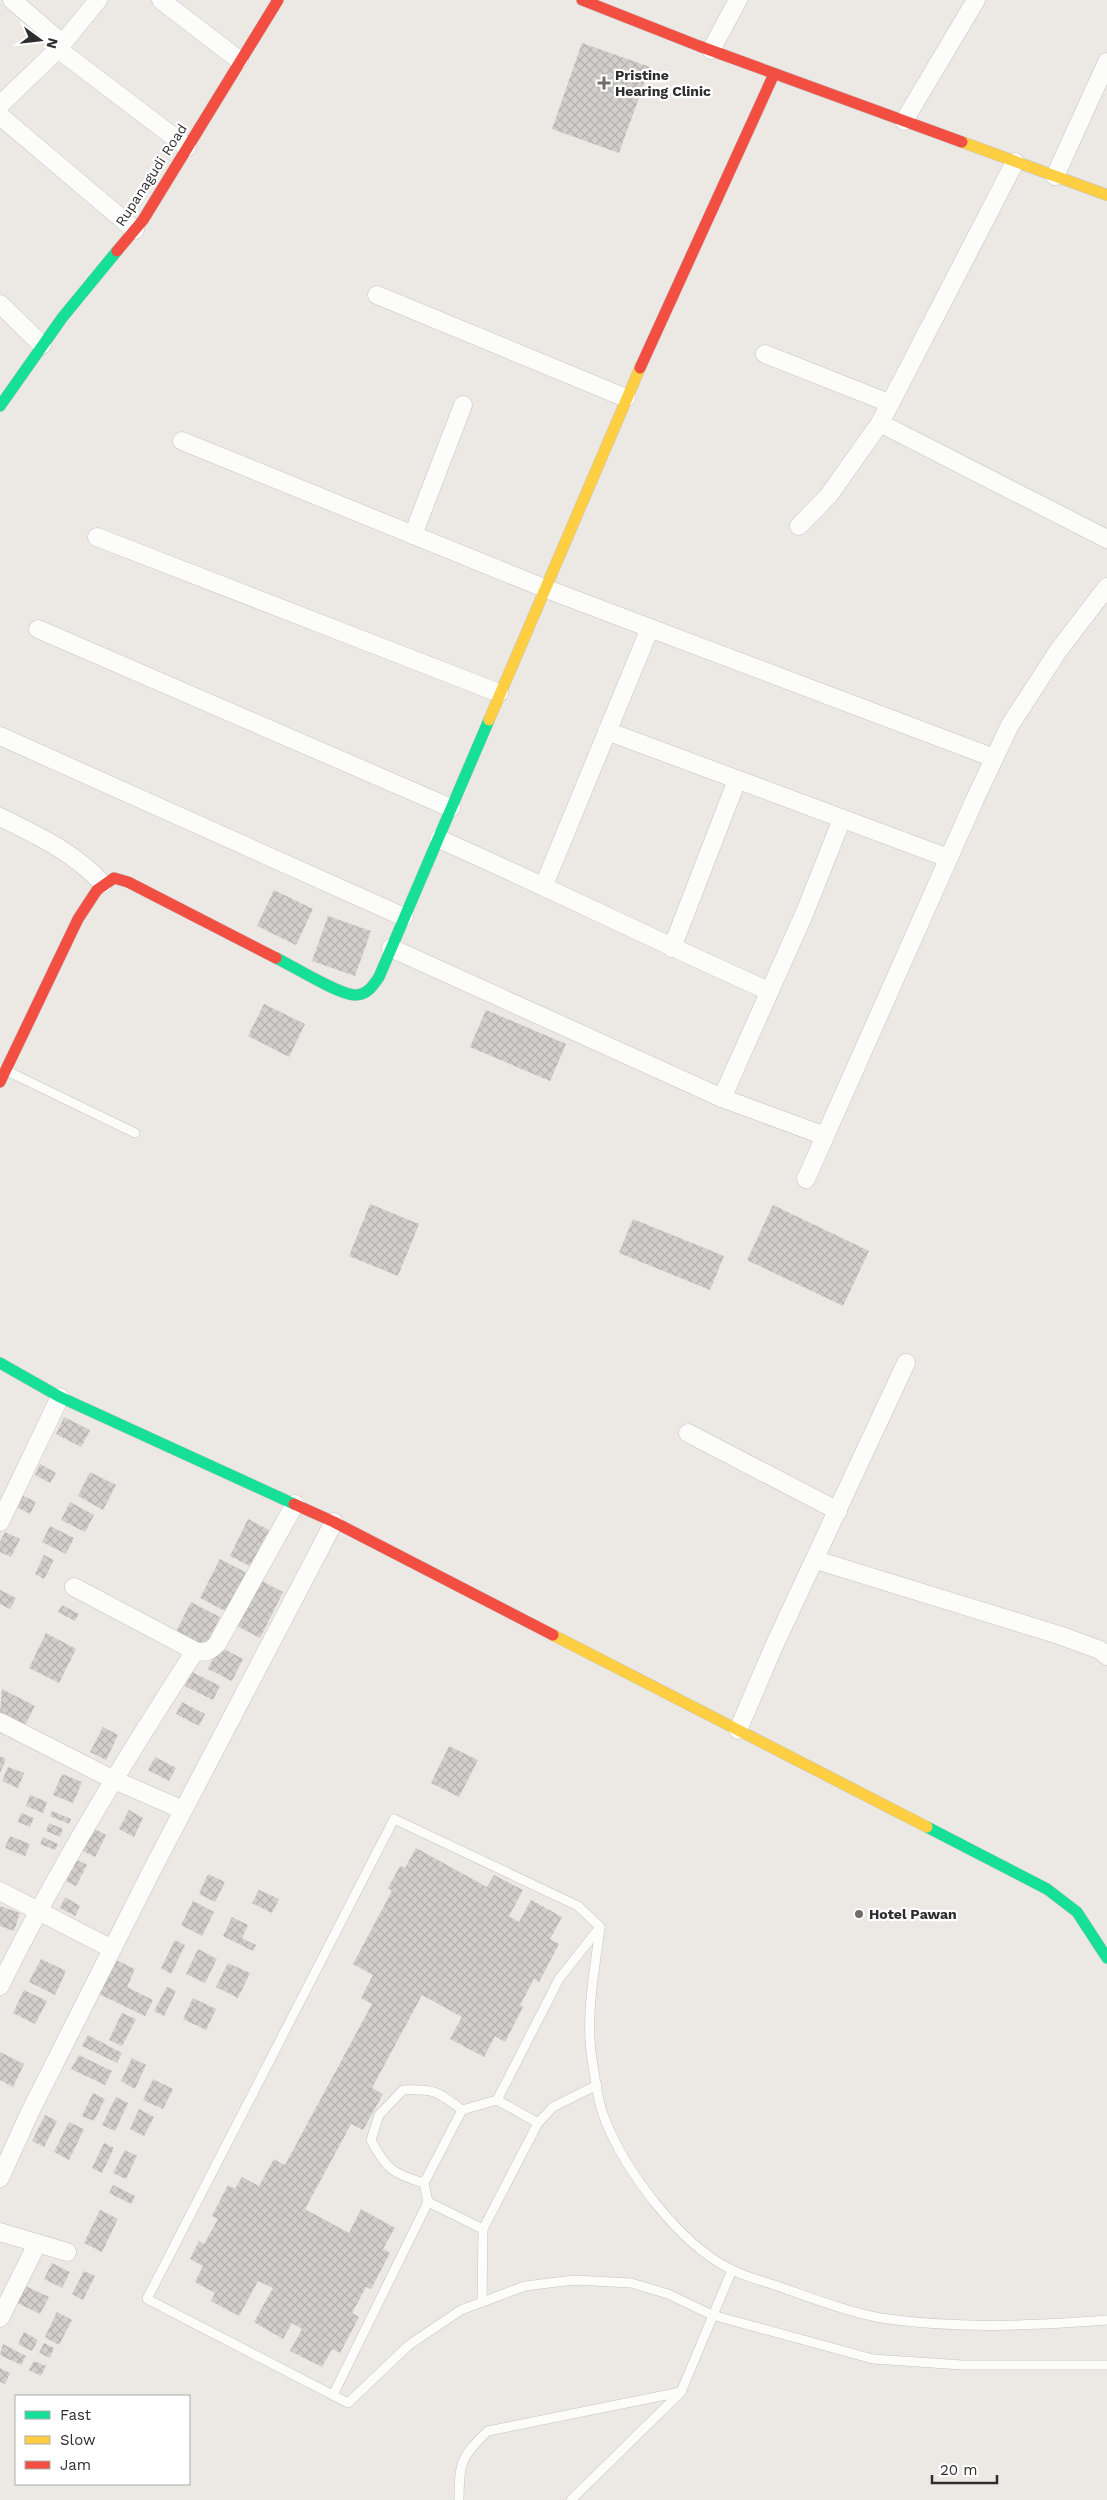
<svg xmlns="http://www.w3.org/2000/svg" width="1107" height="2500" font-family="'Work Sans',sans-serif">
<style>
.building{fill:url(#building-cross-hatch)}
.lines{fill:none;stroke-linecap:round;stroke-linejoin:round}
.lane-casing{stroke:#c5c4c5;stroke-width:10}
.street-casing{stroke:#c5c4c5;stroke-width:19}
.fast-casing{stroke:#c5c4c5;stroke-width:12}
.slow-casing{stroke:#c5c4c5;stroke-width:12}
.jam-casing{stroke:#c5c4c5;stroke-width:12}
.lane{stroke:#fcfcfb;stroke-width:9}
.street{stroke:#fcfcfb;stroke-width:18}
.fast{stroke:#16e098;stroke-width:11}
.slow{stroke:#ffcf43;stroke-width:11}
.jam{stroke:#f24e42;stroke-width:11}
.poi-dot{fill:#706f6e;stroke:#fff;stroke-width:2}
.labels{text-anchor:middle;stroke-width:4.5;stroke-linejoin:round;paint-order:stroke}
.poi-label{font-size:14px;font-weight:bold;fill:#2e2e2e;stroke:#fff;text-anchor:start}
.street-label{font-size:14px;fill:#2e2e2e;stroke:#fff}
</style>
<defs>
<pattern id="building-cross-hatch" width="8" height="8" patternUnits="userSpaceOnUse" patternTransform="scale(1.25)"><rect width="8" height="8" fill="#d1cecb"/><path d="M0 0l8 8M0 8l8-8" fill="none" stroke="#b4b1af"/></pattern>
</defs>
<rect width="100%" height="100%" fill="#ece8e4"/>
<g class="building">
<polygon points="582,43 650,67 619,153 552,129"/>
<polygon points="274,890 313,909 296,945 257,926"/>
<polygon points="328,916 371,931 355,976 312,961"/>
<polygon points="264,1004 305,1024 289,1057 248,1036"/>
<polygon points="486,1010 566,1044 550,1081 470,1047"/>
<polygon points="370,1204 419,1224 398,1276 349,1256"/>
<polygon points="773,1205 869,1251 843,1306 747,1260"/>
<polygon points="633,1219 724,1256 710,1290 619,1253"/>
<polygon points="64,1417 90,1430 81,1447 56,1434"/>
<polygon points="40,1464 56,1473 50,1483 35,1475"/>
<polygon points="90,1472 116,1485 103,1510 78,1496"/>
<polygon points="19,1494 36,1502 30,1514 13,1505"/>
<polygon points="70,1502 94,1515 85,1532 61,1520"/>
<polygon points="248,1519 269,1530 250,1566 230,1556"/>
<polygon points="50,1526 74,1538 66,1554 42,1542"/>
<polygon points="5,1532 20,1539 11,1557 0,1552 0,1542"/>
<polygon points="44,1555 54,1560 44,1579 35,1574"/>
<polygon points="220,1559 247,1573 227,1612 200,1598"/>
<polygon points="258,1579 283,1592 260,1638 235,1625"/>
<polygon points="0,1590 16,1598 10,1609 0,1604"/>
<polygon points="191,1602 220,1617 204,1649 175,1634"/>
<polygon points="62,1605 79,1614 75,1621 58,1612"/>
<polygon points="46,1633 76,1649 59,1683 29,1668"/>
<polygon points="219,1646 243,1659 232,1681 208,1669"/>
<polygon points="192,1672 220,1686 213,1700 185,1686"/>
<polygon points="2,1689 35,1706 24,1727 0,1714"/>
<polygon points="182,1702 205,1714 199,1726 176,1714"/>
<polygon points="103,1727 118,1735 106,1760 90,1752"/>
<polygon points="449,1746 478,1760 459,1797 431,1783"/>
<polygon points="0,1756 6,1759 0,1773"/>
<polygon points="155,1757 176,1768 169,1781 148,1770"/>
<polygon points="8,1767 24,1773 18,1788 2,1781"/>
<polygon points="62,1774 82,1782 73,1803 53,1795"/>
<polygon points="30,1795 47,1802 43,1813 26,1806"/>
<polygon points="129,1810 143,1818 134,1837 119,1829"/>
<polygon points="52,1811 71,1819 69,1824 50,1816"/>
<polygon points="21,1813 34,1818 30,1827 18,1822"/>
<polygon points="49,1823 63,1829 60,1837 46,1831"/>
<polygon points="91,1827 106,1835 95,1857 79,1849"/>
<polygon points="10,1836 30,1844 25,1856 5,1848"/>
<polygon points="43,1837 58,1844 55,1850 40,1844"/>
<polygon points="416,1848 487,1887 494,1875 523,1890 509,1916 519,1922 531,1900 562,1917 550,1939 559,1944 539,1982 534,1979 520,2005 523,2007 505,2042 495,2036 484,2057 450,2039 462,2017 422,1995 372,2088 383,2094 363,2130 351,2124 305,2209 349,2233 361,2209 395,2228 383,2249 390,2253 371,2289 366,2287 352,2313 359,2317 340,2353 332,2349 322,2367 290,2351 302,2329 292,2323 283,2339 254,2322 273,2288 258,2281 239,2316 211,2301 215,2293 195,2282 203,2266 190,2259 199,2241 204,2244 218,2219 212,2216 228,2185 235,2189 242,2177 259,2186 274,2159 285,2165 372,2004 361,1998 373,1975 353,1964 392,1891 388,1888 400,1866 405,1868"/>
<polygon points="73,1858 87,1865 76,1886 62,1879"/>
<polygon points="208,1874 225,1882 215,1902 199,1894"/>
<polygon points="259,1890 279,1899 272,1913 252,1903"/>
<polygon points="65,1897 80,1906 75,1916 60,1908"/>
<polygon points="193,1901 214,1912 202,1936 181,1925"/>
<polygon points="0,1906 20,1913 14,1931 0,1926"/>
<polygon points="232,1917 248,1925 242,1938 256,1945 253,1951 223,1936"/>
<polygon points="175,1940 185,1945 171,1974 161,1968"/>
<polygon points="198,1949 217,1959 205,1983 186,1974"/>
<polygon points="41,1959 66,1971 55,1995 29,1982"/>
<polygon points="116,1960 135,1969 127,1987 153,2000 145,2016 99,1994"/>
<polygon points="228,1963 250,1973 238,1998 216,1987"/>
<polygon points="167,1987 176,1991 164,2016 154,2011"/>
<polygon points="24,1990 47,2001 35,2024 13,2013"/>
<polygon points="193,1998 216,2009 206,2030 183,2019"/>
<polygon points="122,2013 136,2019 122,2046 109,2040"/>
<polygon points="88,2035 122,2053 117,2063 82,2046"/>
<polygon points="0,2052 24,2064 13,2087 0,2080"/>
<polygon points="79,2055 112,2071 105,2085 71,2069"/>
<polygon points="132,2058 146,2065 135,2089 121,2081"/>
<polygon points="153,2079 173,2089 163,2109 143,2100"/>
<polygon points="93,2093 105,2099 94,2121 82,2116"/>
<polygon points="116,2097 128,2103 115,2131 102,2125"/>
<polygon points="139,2109 154,2117 144,2136 130,2129"/>
<polygon points="45,2115 57,2121 44,2147 32,2141"/>
<polygon points="69,2122 84,2129 69,2160 54,2152"/>
<polygon points="104,2143 114,2148 102,2173 92,2168"/>
<polygon points="125,2150 137,2156 126,2179 113,2173"/>
<polygon points="113,2185 135,2196 131,2204 109,2193"/>
<polygon points="100,2210 118,2219 102,2252 84,2243"/>
<polygon points="52,2263 70,2272 62,2288 44,2279"/>
<polygon points="84,2271 95,2276 83,2300 72,2294"/>
<polygon points="21,2284 49,2297 40,2314 13,2301"/>
<polygon points="57,2312 72,2320 59,2345 45,2337"/>
<polygon points="24,2332 38,2340 32,2351 18,2344"/>
<polygon points="44,2343 54,2348 50,2358 39,2353"/>
<polygon points="3,2344 26,2356 21,2365 0,2355"/>
<polygon points="34,2361 46,2366 41,2376 29,2370"/>
<polygon points="0,2368 10,2373 5,2384 0,2382"/>
</g>
<g class="lines">
<defs>
<g id="lane">
<polyline points="7,1071 135,1133"/>
<polyline points="538,2123 497,2100 559,1979 600,1927"/>
<path d="M 424,2183 C 393,2174 386,2169 371,2140 L 379,2115 L 403,2090 C 434,2089 438,2091 462,2110"/>
<polyline points="483,2229 428,2202 424,2183 462,2110 497,2100"/>
<polyline points="482,2302 483,2229 538,2123 553,2107 597,2085"/>
<path d="M 1107,2320 C 1032,2326 955,2329 881,2318 C 848,2312 814,2299 783,2288 C 767,2282 748,2278 732,2270 C 679,2244 625,2171 604,2117 C 597,2099 595,2077 592,2059 C 585,2017 595,1969 600,1927 L 578,1906 L 394,1819 L 147,2299 L 348,2403 L 409,2345 L 461,2310 L 525,2286 L 574,2280 L 631,2283 L 668,2294 L 712,2315 L 873,2359 L 962,2365 L 1107,2365"/>
<polyline points="333,2395 428,2202"/>
<path d="M 459,2500 C 459,2463 461,2456 488,2431 L 681,2392"/>
<polyline points="571,2500 681,2392 732,2270"/>
</g>
<g id="street">
<polyline points="12,0 62,43"/>
<polyline points="161,0 239,60"/>
<polyline points="58,49 187,147"/>
<polyline points="711,50 738,0"/>
<polyline points="0,105 58,49 98,0"/>
<polyline points="0,116 135,230"/>
<polyline points="904,121 976,0"/>
<polyline points="1055,176 1107,62"/>
<polyline points="377,295 626,398"/>
<polyline points="0,304 42,345"/>
<polyline points="765,354 889,403"/>
<polyline points="880,423 1107,539"/>
<polyline points="182,441 544,588 994,758"/>
<polyline points="799,526 829,495 880,423 1015,162"/>
<polyline points="413,535 463,405"/>
<polyline points="97,537 499,693"/>
<polyline points="38,629 451,808"/>
<polyline points="607,731 948,858"/>
<polyline points="0,736 404,917"/>
<path d="M 0,817 C 38,836 74,852 103,884"/>
<path d="M 439,839 C 550,888 658,942 769,991"/>
<polyline points="544,885 650,628"/>
<polyline points="391,948 722,1098 825,1136"/>
<polyline points="672,948 737,780"/>
<polyline points="722,1098 805,912 842,819"/>
<polyline points="806,1179 975,799 1010,725 1058,651 1107,587"/>
<polyline points="688,1433 838,1511"/>
<polyline points="0,1522 60,1397"/>
<polyline points="816,1560 1059,1635 1100,1650 1107,1656"/>
<path d="M 74,1587 L 195,1651 C 206,1653 210,1651 217,1644 L 295,1504"/>
<polyline points="0,1722 112,1779 183,1810"/>
<polyline points="738,1730 774,1646 906,1363"/>
<polyline points="0,1891 112,1949"/>
<path d="M 0,1986 C 58,1868 124,1761 195,1651"/>
<polyline points="0,2178 30,2112 151,1872 334,1522"/>
<polyline points="0,2232 67,2252"/>
<polyline points="0,2318 37,2244"/>
</g>
<g id="fast">
<polyline points="0,406 62,318 117,251"/>
<path d="M 276,958 C 293,966 339,995 355,995 C 367,995 373,986 379,977 L 489,720"/>
<polyline points="0,1363 60,1397 294,1504"/>
<polyline points="927,1827 1047,1889 1077,1912 1107,1958"/>
</g>
<g id="slow">
<polyline points="962,142 1107,195"/>
<polyline points="489,720 640,368"/>
<polyline points="553,1635 927,1827"/>
</g>
<g id="jam">
<polyline points="582,0 699,46 962,142"/>
<polyline points="117,251 143,220 278,0"/>
<polyline points="640,368 774,74"/>
<polyline points="0,1082 78,919 97,890 114,878 128,882 276,958"/>
<polyline points="294,1504 334,1522 553,1635"/>
</g>
</defs>
<use href="#lane" class="lane-casing"/>
<use href="#street" class="street-casing"/>
<use href="#fast" class="fast-casing"/>
<use href="#slow" class="slow-casing"/>
<use href="#jam" class="jam-casing"/>
<use href="#lane" class="lane"/>
<use href="#street" class="street"/>
<use href="#fast" class="fast"/>
<use href="#slow" class="slow"/>
<use href="#jam" class="jam"/>
</g>
<g class="poi-dot">
<path d="M601.5 75.5h5v5h5v5h-5v5h-5v-5h-5v-5h5z"/>
<circle cx="859" cy="1914" r="5"/>
</g>
<g class="labels">
<g class="poi-label">
<text x="615" y="80">Pristine<tspan x="615" dy="16">Hearing Clinic</tspan></text>
<text x="869" y="1919">Hotel Pawan</text>
</g>
<g class="street-label">
<text transform="translate(151 175) rotate(-57)" y="5">Rupanagudi Road</text>
</g>
</g>
<rect x="15" y="2395" width="175" height="90" fill="#ffffff" stroke="#ababab"/>
<rect x="25" y="2411" width="25" height="8" fill="#16e098" stroke="#ababab"/>
<text x="60" y="2420" font-size="15" fill="#2e2e2e">Fast</text>
<rect x="25" y="2436" width="25" height="8" fill="#ffcf43" stroke="#ababab"/>
<text x="60" y="2445" font-size="15" fill="#2e2e2e">Slow</text>
<rect x="25" y="2461" width="25" height="8" fill="#f24e42" stroke="#ababab"/>
<text x="60" y="2470" font-size="15" fill="#2e2e2e">Jam</text>
<g transform="translate(40 40) rotate(105)" stroke="#ffffff" stroke-width="4" paint-order="stroke">
<path d="M0-4L9 19L0 12L-9 19Z" fill="#2e2e2e"/>
<text y="-8" font-size="14" font-weight="bold" text-anchor="middle" fill="#2e2e2e">N</text>
</g>
<path d="M932 2475v8h65v-8" fill="none" stroke="#2e2e2e" stroke-width="2.5"/>
<text x="940" y="2475" font-size="15" fill="#2e2e2e" stroke="#ffffff" stroke-width="4" paint-order="stroke">20 m</text>
</svg>
